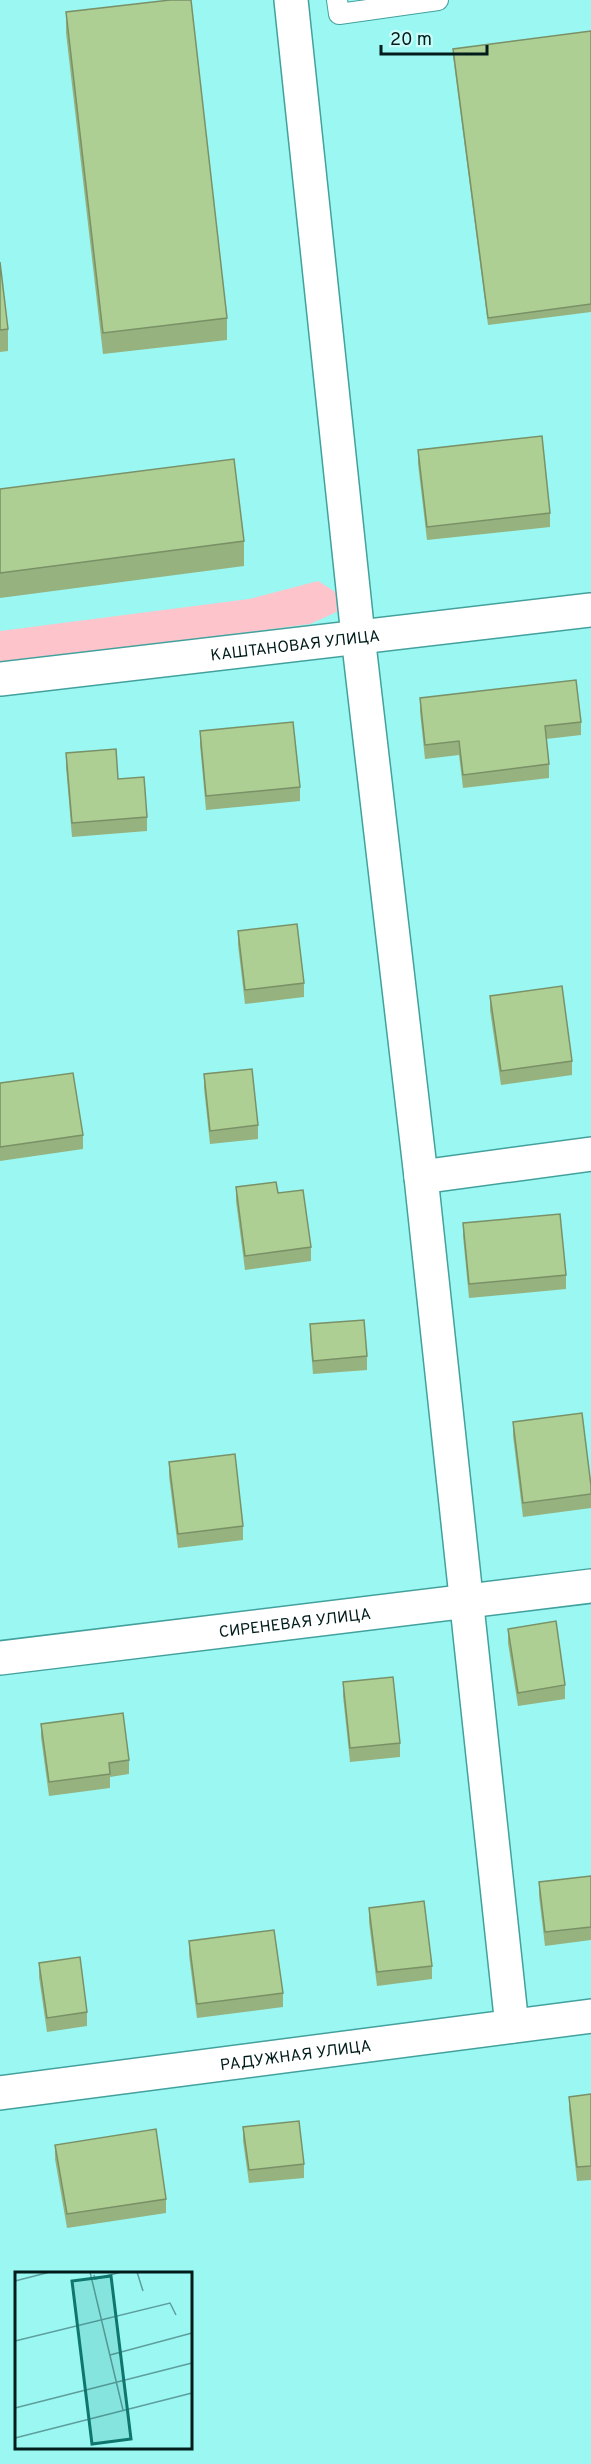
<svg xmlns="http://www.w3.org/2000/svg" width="591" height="2464" font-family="Overpass,sans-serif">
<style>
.green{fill:#fdc5cb}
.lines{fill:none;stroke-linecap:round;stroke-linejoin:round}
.lane-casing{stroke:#43a19d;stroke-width:22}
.street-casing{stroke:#43a19d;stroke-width:36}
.lane{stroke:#fff;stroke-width:20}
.street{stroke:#fff;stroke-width:33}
.wall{fill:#96b27e}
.building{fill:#aecf93;stroke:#7a9167;stroke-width:1.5}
.labels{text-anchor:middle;stroke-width:6;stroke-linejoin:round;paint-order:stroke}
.street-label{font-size:16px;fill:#001c1b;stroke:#c9fdfa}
.inset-road{fill:none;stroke:#5d9f9c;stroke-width:1.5}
.view{fill:#0f766e;fill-opacity:0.15;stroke:#0f766e;stroke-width:3}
.inset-edge{fill:none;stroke:#001c1b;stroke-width:3}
</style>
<rect width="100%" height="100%" fill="#9bf7f2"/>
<polygon class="green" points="318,581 337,593 339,611 310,624 0,665 0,631 249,599"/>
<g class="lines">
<defs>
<polyline id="lane" points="337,0 339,14 438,0"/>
<g id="street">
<polyline points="291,0 358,636 421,1177 512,2026"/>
<path id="s1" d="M 0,679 L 591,610"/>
<polyline points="421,1177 591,1154"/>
<path id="s2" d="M 0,1658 L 591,1586"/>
<path id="s3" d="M 0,2093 L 591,2016"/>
</g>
</defs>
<use href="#lane" class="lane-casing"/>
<use href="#street" class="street-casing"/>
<use href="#lane" class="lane"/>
<use href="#street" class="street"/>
</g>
<g class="wall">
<polygon points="66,12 227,318 227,340 103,354 66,33"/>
<polygon points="591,31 591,312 488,325 453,56 453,49"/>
<polygon points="0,262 8,329 8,351 0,352"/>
<polygon points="418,450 550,513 550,527 427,540 418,464"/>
<polygon points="0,489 244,541 244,566 0,598"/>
<polygon points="420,698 581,722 581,735 546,739 549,764 549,778 463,788 459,755 425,759 420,712"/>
<polygon points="200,731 300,787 300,801 206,810 200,745"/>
<polygon points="66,753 147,817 147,831 72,837 66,767"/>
<polygon points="238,931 304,983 304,997 245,1004 238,945"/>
<polygon points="490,996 572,1061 572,1075 501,1085 490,1010"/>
<polygon points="204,1074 258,1125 258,1139 210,1144 204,1088"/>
<polygon points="0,1083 83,1135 83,1149 0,1161"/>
<polygon points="236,1187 278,1193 311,1247 311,1261 245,1270 236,1201"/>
<polygon points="463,1223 566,1275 566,1289 469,1298 463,1236"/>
<polygon points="310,1324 367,1356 367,1370 313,1374 310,1338"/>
<polygon points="513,1422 591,1486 591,1508 523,1517 513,1436"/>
<polygon points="169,1462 243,1526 243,1540 178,1548 169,1476"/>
<polygon points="508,1629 565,1685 565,1699 518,1706 508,1643"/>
<polygon points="343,1682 400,1743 400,1757 350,1762 343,1696"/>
<polygon points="41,1724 129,1760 129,1774 110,1777 110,1788 49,1796 41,1737"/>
<polygon points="591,1876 591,1940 545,1946 539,1896 539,1882"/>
<polygon points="369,1908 432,1966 432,1979 377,1986 369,1922"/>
<polygon points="189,1941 283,1993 283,2007 197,2018 189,1955"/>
<polygon points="39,1963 87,2012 87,2026 47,2032 39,1977"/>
<polygon points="591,2094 591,2180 577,2181 569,2110 569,2097"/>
<polygon points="243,2127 304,2164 304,2178 249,2183 243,2141"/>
<polygon points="55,2145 166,2199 166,2213 67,2228 55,2159"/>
</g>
<g class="building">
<polygon points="170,0 191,0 227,318 103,333 66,12"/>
<polygon points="591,31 591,304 488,318 453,49"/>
<polygon points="0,262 8,329 0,330"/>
<polygon points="542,436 550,513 427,527 418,450"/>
<polygon points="234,459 244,541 0,573 0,489"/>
<polygon points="576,680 581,722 545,726 549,764 463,775 459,741 425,745 420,698"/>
<polygon points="293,722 300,787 206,796 200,731"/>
<polygon points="116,749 118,779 144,777 147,817 72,823 66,753"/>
<polygon points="297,924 304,983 245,990 238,931"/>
<polygon points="562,986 572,1061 501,1071 490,996"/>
<polygon points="252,1069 258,1125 210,1131 204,1074"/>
<polygon points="73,1073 83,1135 0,1147 0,1083"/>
<polygon points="276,1182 278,1193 303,1190 311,1247 245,1256 236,1187"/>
<polygon points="560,1214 566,1275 469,1284 463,1223"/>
<polygon points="364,1320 367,1356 313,1361 310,1324"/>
<polygon points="582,1413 591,1486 591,1494 523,1503 513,1422"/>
<polygon points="235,1454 243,1526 178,1534 169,1462"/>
<polygon points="556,1621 565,1685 518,1693 508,1629"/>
<polygon points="393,1677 400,1743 350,1748 343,1682"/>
<polygon points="123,1713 129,1760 109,1763 110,1774 49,1782 41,1724"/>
<polygon points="591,1876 591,1927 545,1932 539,1882"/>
<polygon points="424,1901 432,1966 377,1972 369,1908"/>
<polygon points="274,1930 283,1993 197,2004 189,1941"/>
<polygon points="80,1957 87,2012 47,2018 39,1963"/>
<polygon points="591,2094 591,2166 577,2167 569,2097"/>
<polygon points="299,2121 304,2164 249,2170 243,2127"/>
<polygon points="156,2129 166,2199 67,2214 55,2145"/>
</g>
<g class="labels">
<g class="street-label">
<text dy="6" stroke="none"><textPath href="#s1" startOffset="297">КАШТАНОВАЯ УЛИЦА</textPath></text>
<text dy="6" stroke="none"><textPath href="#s2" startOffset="297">СИРЕНЕВАЯ УЛИЦА</textPath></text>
<text dy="6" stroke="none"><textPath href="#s3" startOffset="298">РАДУЖНАЯ УЛИЦА</textPath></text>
</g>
</g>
<g transform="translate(15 2272)">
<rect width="177" height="177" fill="#9bf7f2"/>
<path class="inset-road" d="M 75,0 L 108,138M 122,0 L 128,19M 79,3 L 80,7 L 106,0M 0,9 L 35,0M 0,69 L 155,31 L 161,43M 95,83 L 177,61M 0,136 L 177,91M 0,166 L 177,121"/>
<path class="view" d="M 96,4 L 116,167 L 77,172 L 57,9 Z"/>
<rect width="177" height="177" class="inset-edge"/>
</g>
<path d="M381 45v9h106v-9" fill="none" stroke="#001c1b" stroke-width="3"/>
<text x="390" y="45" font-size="18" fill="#001c1b" stroke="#c9fdfa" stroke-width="4.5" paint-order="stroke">20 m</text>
</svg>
